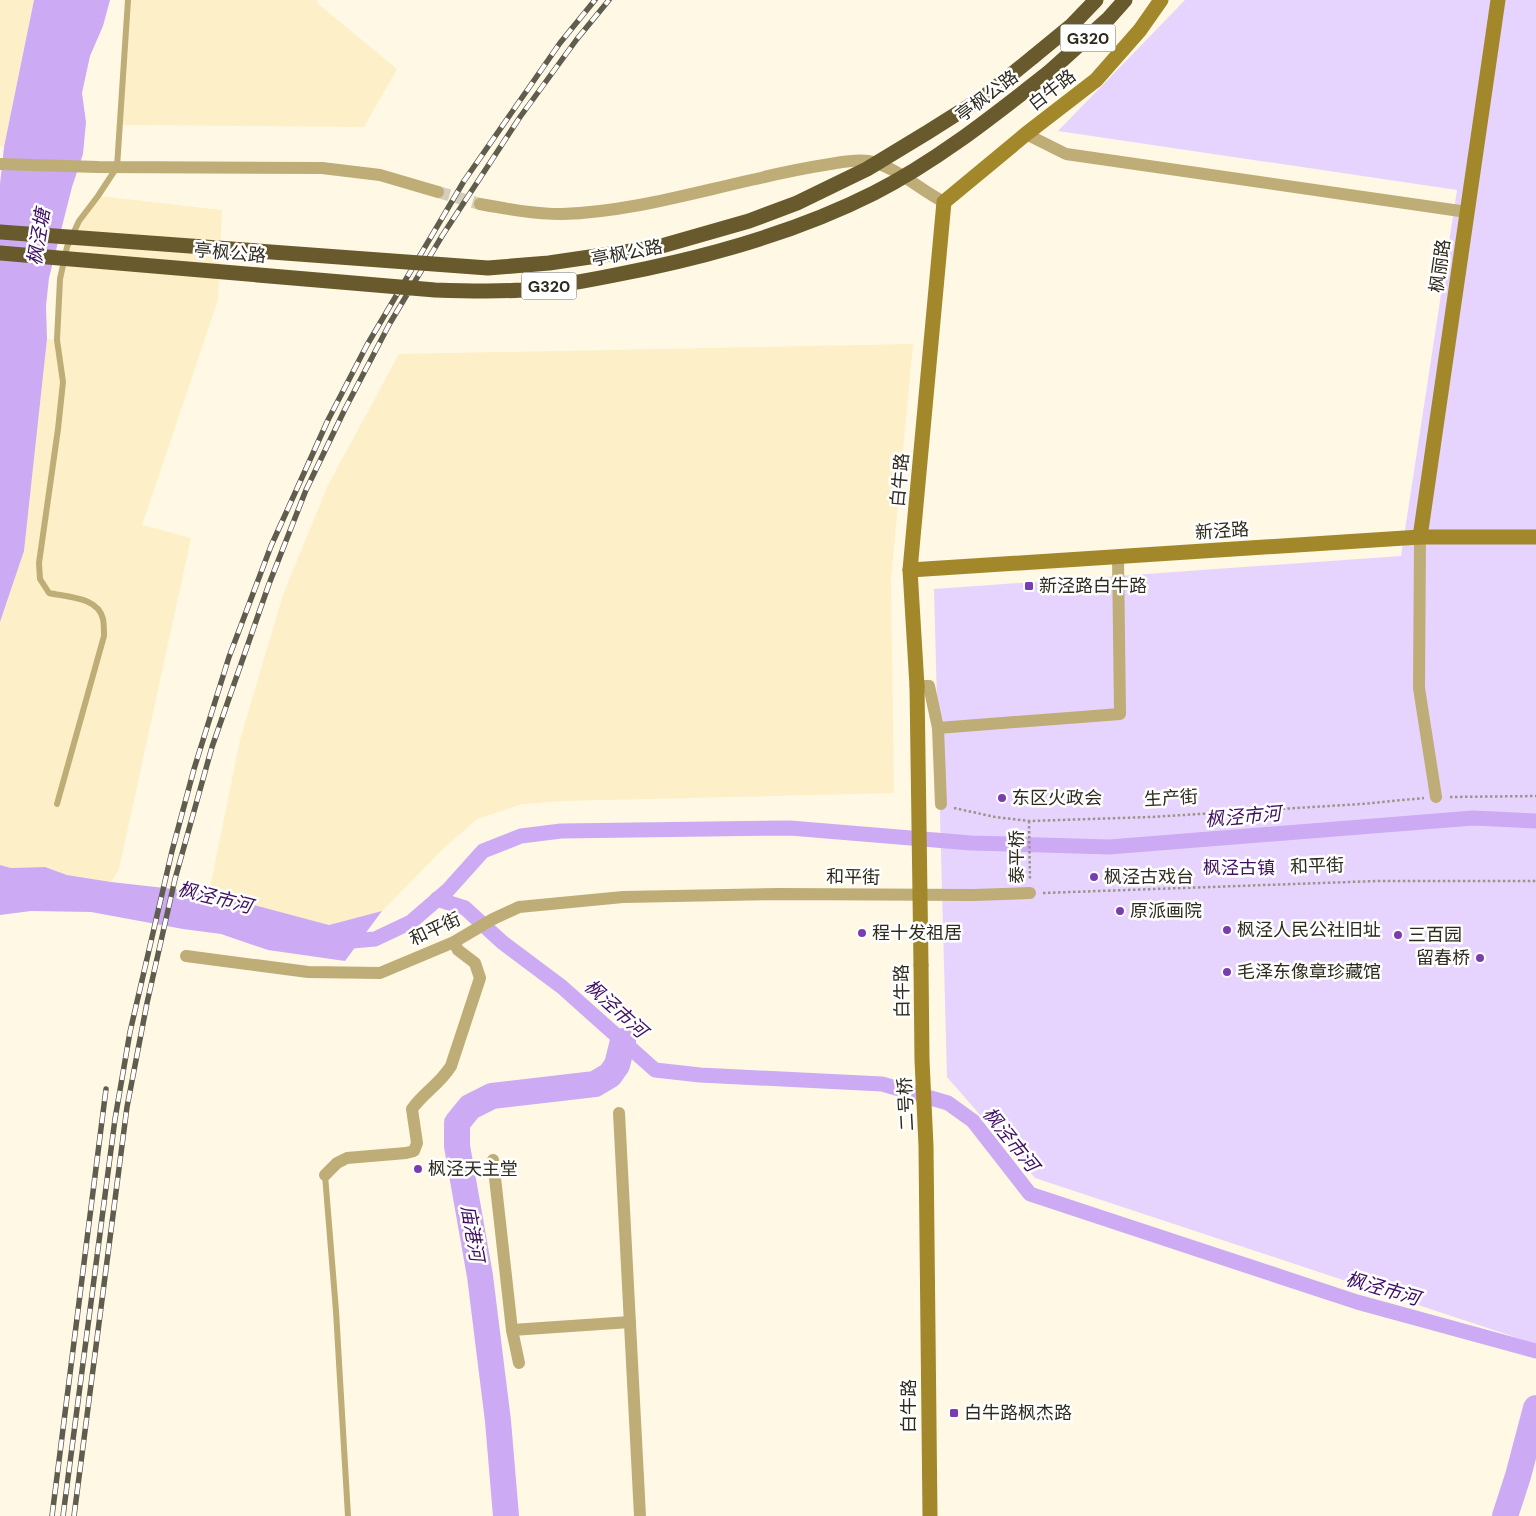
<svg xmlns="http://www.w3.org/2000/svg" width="1536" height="1516" font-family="'DM Sans','Noto Sans SC',sans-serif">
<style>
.built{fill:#fdf0c8}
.green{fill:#e7d4fe}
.water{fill:#ccabf4}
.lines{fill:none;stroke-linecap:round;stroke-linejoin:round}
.canal{stroke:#ccabf4;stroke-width:15}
.river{stroke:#ccabf4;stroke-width:26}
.street-tunnel{stroke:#d4cfbd;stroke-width:12;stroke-dasharray:12 6;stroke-linecap:butt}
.path{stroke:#9a9585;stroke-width:2.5;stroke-dasharray:2.5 2.5;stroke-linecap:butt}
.lane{stroke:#bfad77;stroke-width:6}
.street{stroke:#bfad77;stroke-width:12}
.secondary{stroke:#a2882b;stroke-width:15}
.highway{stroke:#685a2c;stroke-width:15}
.rail-casing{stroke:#605c4e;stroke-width:5.5}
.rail{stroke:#fff;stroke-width:4;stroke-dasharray:11;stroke-linecap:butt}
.secondary-bridge{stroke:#a2882b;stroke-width:15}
.highway-bridge{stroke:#685a2c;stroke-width:15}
.poi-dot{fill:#7a3cb1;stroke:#fff;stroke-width:2}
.labels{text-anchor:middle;stroke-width:5;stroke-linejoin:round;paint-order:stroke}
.shield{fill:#fff;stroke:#6d6a62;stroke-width:1}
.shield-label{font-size:16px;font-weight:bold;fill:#2e2a1e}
.street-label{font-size:18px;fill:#2e2a1e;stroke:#fff}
.poi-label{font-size:18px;fill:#2e2a1e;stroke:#fff;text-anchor:start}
.park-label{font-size:18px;fill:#401064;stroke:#fff}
.water-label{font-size:19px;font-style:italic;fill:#3f0f63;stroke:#fff}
</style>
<rect width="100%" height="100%" fill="#fef8e5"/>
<g class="built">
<polygon points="0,0 34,0 4,147 0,146"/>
<polygon points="128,0 318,0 317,3 397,69 364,127 119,125"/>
<polygon points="98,196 222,210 218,300 142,525 191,538 119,869 111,882 67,875 45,867 11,868 0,865 0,622 24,551 47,339 57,340 60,279 67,247 79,221"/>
<polygon points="913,344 891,579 894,793 564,801 522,804 477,819 445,847 382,911 329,925 209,893 240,740 283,595 328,485 399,354"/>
</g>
<polygon class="green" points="1185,0 1536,0 1536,1344 1035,1178 947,1077 934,589 1401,556 1457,190 1058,131"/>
<g class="water">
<polygon points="34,0 110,0 103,26 90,56 82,93 86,122 83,154 72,187 49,278 46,306 47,339 24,551 0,622 0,184 4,147"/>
<polygon points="0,865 11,868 45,867 67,875 111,882 209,893 329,925 382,911 345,961 268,950 221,934 183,929 91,912 31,911 0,915"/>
</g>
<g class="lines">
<g class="canal">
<polyline points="437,899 465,908 502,942 562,987 655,1070 700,1075 882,1084 948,1103 973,1121 1030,1194 1357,1302 1536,1351"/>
<polyline points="341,942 375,939 411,922 448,890 483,851 521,836 561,831 790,828 971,843 1109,847 1473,818 1536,821"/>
</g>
<g class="river">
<polyline points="506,1516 498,1421 480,1276 457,1146 457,1123 470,1107 492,1096 595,1084 610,1075 617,1065 623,1041"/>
<polyline points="1505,1516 1518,1476 1536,1408"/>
</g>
<polyline class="street-tunnel" points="438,192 480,204"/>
<g class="path">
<polyline points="1450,797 1536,796"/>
<polyline points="954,808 995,817 1029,821 1151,817 1361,804 1424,798"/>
<polyline points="1029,821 1030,881"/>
<polyline points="1043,893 1377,881 1536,881"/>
</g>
<g class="lane">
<path d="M 57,804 L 104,636 C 104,630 104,624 103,619 C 98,597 67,597 49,593 L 40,579 L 39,563 L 58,429 L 63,382 L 57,340 L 60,279 L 67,247 L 79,221 L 98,196 L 117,167 L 128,0"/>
<polyline points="325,1175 336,1311 348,1516"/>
</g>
<g class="street">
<polyline points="1026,134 1066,154 1467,212"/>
<polyline points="0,164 98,167 322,168 380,175 438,192"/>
<path d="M 480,204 C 507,209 534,214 562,214 C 628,212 692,193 756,179 C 780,173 805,168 830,164 C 842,162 856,159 868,161 C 894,165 920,190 944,202"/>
<polyline points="1420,537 1419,688 1436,797"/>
<polyline points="917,686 929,686 938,728 941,804"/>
<polyline points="938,728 1120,714 1118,557"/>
<polyline points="186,956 308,972 380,973 454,942 493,919 519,907 623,897 779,894 973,895 1030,893"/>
<polyline points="619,1113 640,1516"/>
<polyline points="493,1160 512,1330 519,1363"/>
<path d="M 325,1175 L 337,1163 L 347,1158 L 406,1153 L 414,1151 L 417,1143 L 412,1109 C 424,1092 440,1084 451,1066 L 480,978 L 475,963 L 458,950 L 454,942"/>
<polyline points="512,1330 630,1322"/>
</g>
<g class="secondary">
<polyline points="1420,537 1498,0"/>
<polyline points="910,570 1420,537 1536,537"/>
<polyline points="917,686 910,570 944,202 1026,134 1096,80 1140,30 1161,0"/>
<polyline points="921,965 922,1060 926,1146 930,1516"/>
</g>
<g class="highway">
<polyline points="1033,57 1072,25 1096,0"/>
<polyline points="1048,73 1109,18 1125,0"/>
</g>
<defs>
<g id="rail">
<polyline points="52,1516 106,1089"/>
<polyline points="63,1516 115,1119 130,1032 172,851 194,769 229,657 271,546 328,420 367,345 464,181 560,43 595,0"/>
<polyline points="74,1516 127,1107 147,1003 175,879 212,747 269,584 306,490 345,409 390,323 442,236 520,117 577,39 609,0"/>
</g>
</defs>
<use href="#rail" class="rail-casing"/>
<use href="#rail" class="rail"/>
<polyline class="secondary-bridge" points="917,686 921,965"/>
<g class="highway-bridge">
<polyline points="0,232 488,268 549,263 658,247 749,221 797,203 867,169 928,132 985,96 1033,57"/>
<path d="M 0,253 L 435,290 C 464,291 493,292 522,290 C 553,287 585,281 615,275 C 704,258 793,234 874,193 C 937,161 993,116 1048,73"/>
</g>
</g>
<g class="poi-dot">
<rect x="1024" y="581" width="10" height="10" rx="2.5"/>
<circle cx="1002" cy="798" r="5"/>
<circle cx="1094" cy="877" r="5"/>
<circle cx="1120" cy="911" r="5"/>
<circle cx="1227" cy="930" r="5"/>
<circle cx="862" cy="933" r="5"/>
<circle cx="1398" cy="935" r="5"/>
<circle cx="1480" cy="958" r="5"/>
<circle cx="1227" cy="972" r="5"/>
<circle cx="418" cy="1169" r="5"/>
<rect x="949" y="1408" width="10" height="10" rx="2.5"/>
</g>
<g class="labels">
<g class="shield">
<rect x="1060.5" y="24.5" width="55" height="27" rx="4"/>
<rect x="521.5" y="272.5" width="55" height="27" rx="4"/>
</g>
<g class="shield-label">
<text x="1088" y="44">G320</text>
<text x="549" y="292">G320</text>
</g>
<g class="street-label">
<text transform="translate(1052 90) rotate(-38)" y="6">白牛路</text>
<text transform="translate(987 96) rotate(-37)" y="6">亭枫公路</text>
<text transform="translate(230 253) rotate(5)" y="6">亭枫公路</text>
<text transform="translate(627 253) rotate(-11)" y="6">亭枫公路</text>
<text transform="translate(1440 266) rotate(-82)" y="6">枫丽路</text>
<text transform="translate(900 480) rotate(-85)" y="6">白牛路</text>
<text transform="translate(1222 531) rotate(-4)" y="6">新泾路</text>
<text transform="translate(1171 798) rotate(-3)" y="6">生产街</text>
<text transform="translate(1017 857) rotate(-90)" y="6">泰平桥</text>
<text transform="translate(1317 866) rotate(-2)" y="6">和平街</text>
<text transform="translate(853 877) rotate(1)" y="6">和平街</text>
<text transform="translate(435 929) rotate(-25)" y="6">和平街</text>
<text transform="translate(902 991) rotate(-91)" y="6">白牛路</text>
<text transform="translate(906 1104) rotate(-93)" y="6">二号桥</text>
<text transform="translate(909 1406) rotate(-90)" y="6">白牛路</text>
</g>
<g class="poi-label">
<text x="1039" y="592">新泾路白牛路</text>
<text x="1012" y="804">东区火政会</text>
<text x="1104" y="883">枫泾古戏台</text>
<text x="1130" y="917">原派画院</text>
<text x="1237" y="936">枫泾人民公社旧址</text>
<text x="872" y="939">程十发祖居</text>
<text x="1408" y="941">三百园</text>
<text x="1470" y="964" text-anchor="end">留春桥</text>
<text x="1237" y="978">毛泽东像章珍藏馆</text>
<text x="428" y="1175">枫泾天主堂</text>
<text x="964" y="1419">白牛路枫杰路</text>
</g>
<g class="park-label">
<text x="1239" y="874">枫泾古镇</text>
</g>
<g class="water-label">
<text transform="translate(38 237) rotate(-81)" y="7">枫泾塘</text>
<text transform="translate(1243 816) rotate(-5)" y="7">枫泾市河</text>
<text transform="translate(215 897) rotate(14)" y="7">枫泾市河</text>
<text transform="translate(616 1008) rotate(42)" y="7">枫泾市河</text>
<text transform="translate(1011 1139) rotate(51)" y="7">枫泾市河</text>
<text transform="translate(473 1233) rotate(80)" y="7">庙港河</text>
<text transform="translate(1383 1288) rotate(16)" y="7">枫泾市河</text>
</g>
</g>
</svg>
